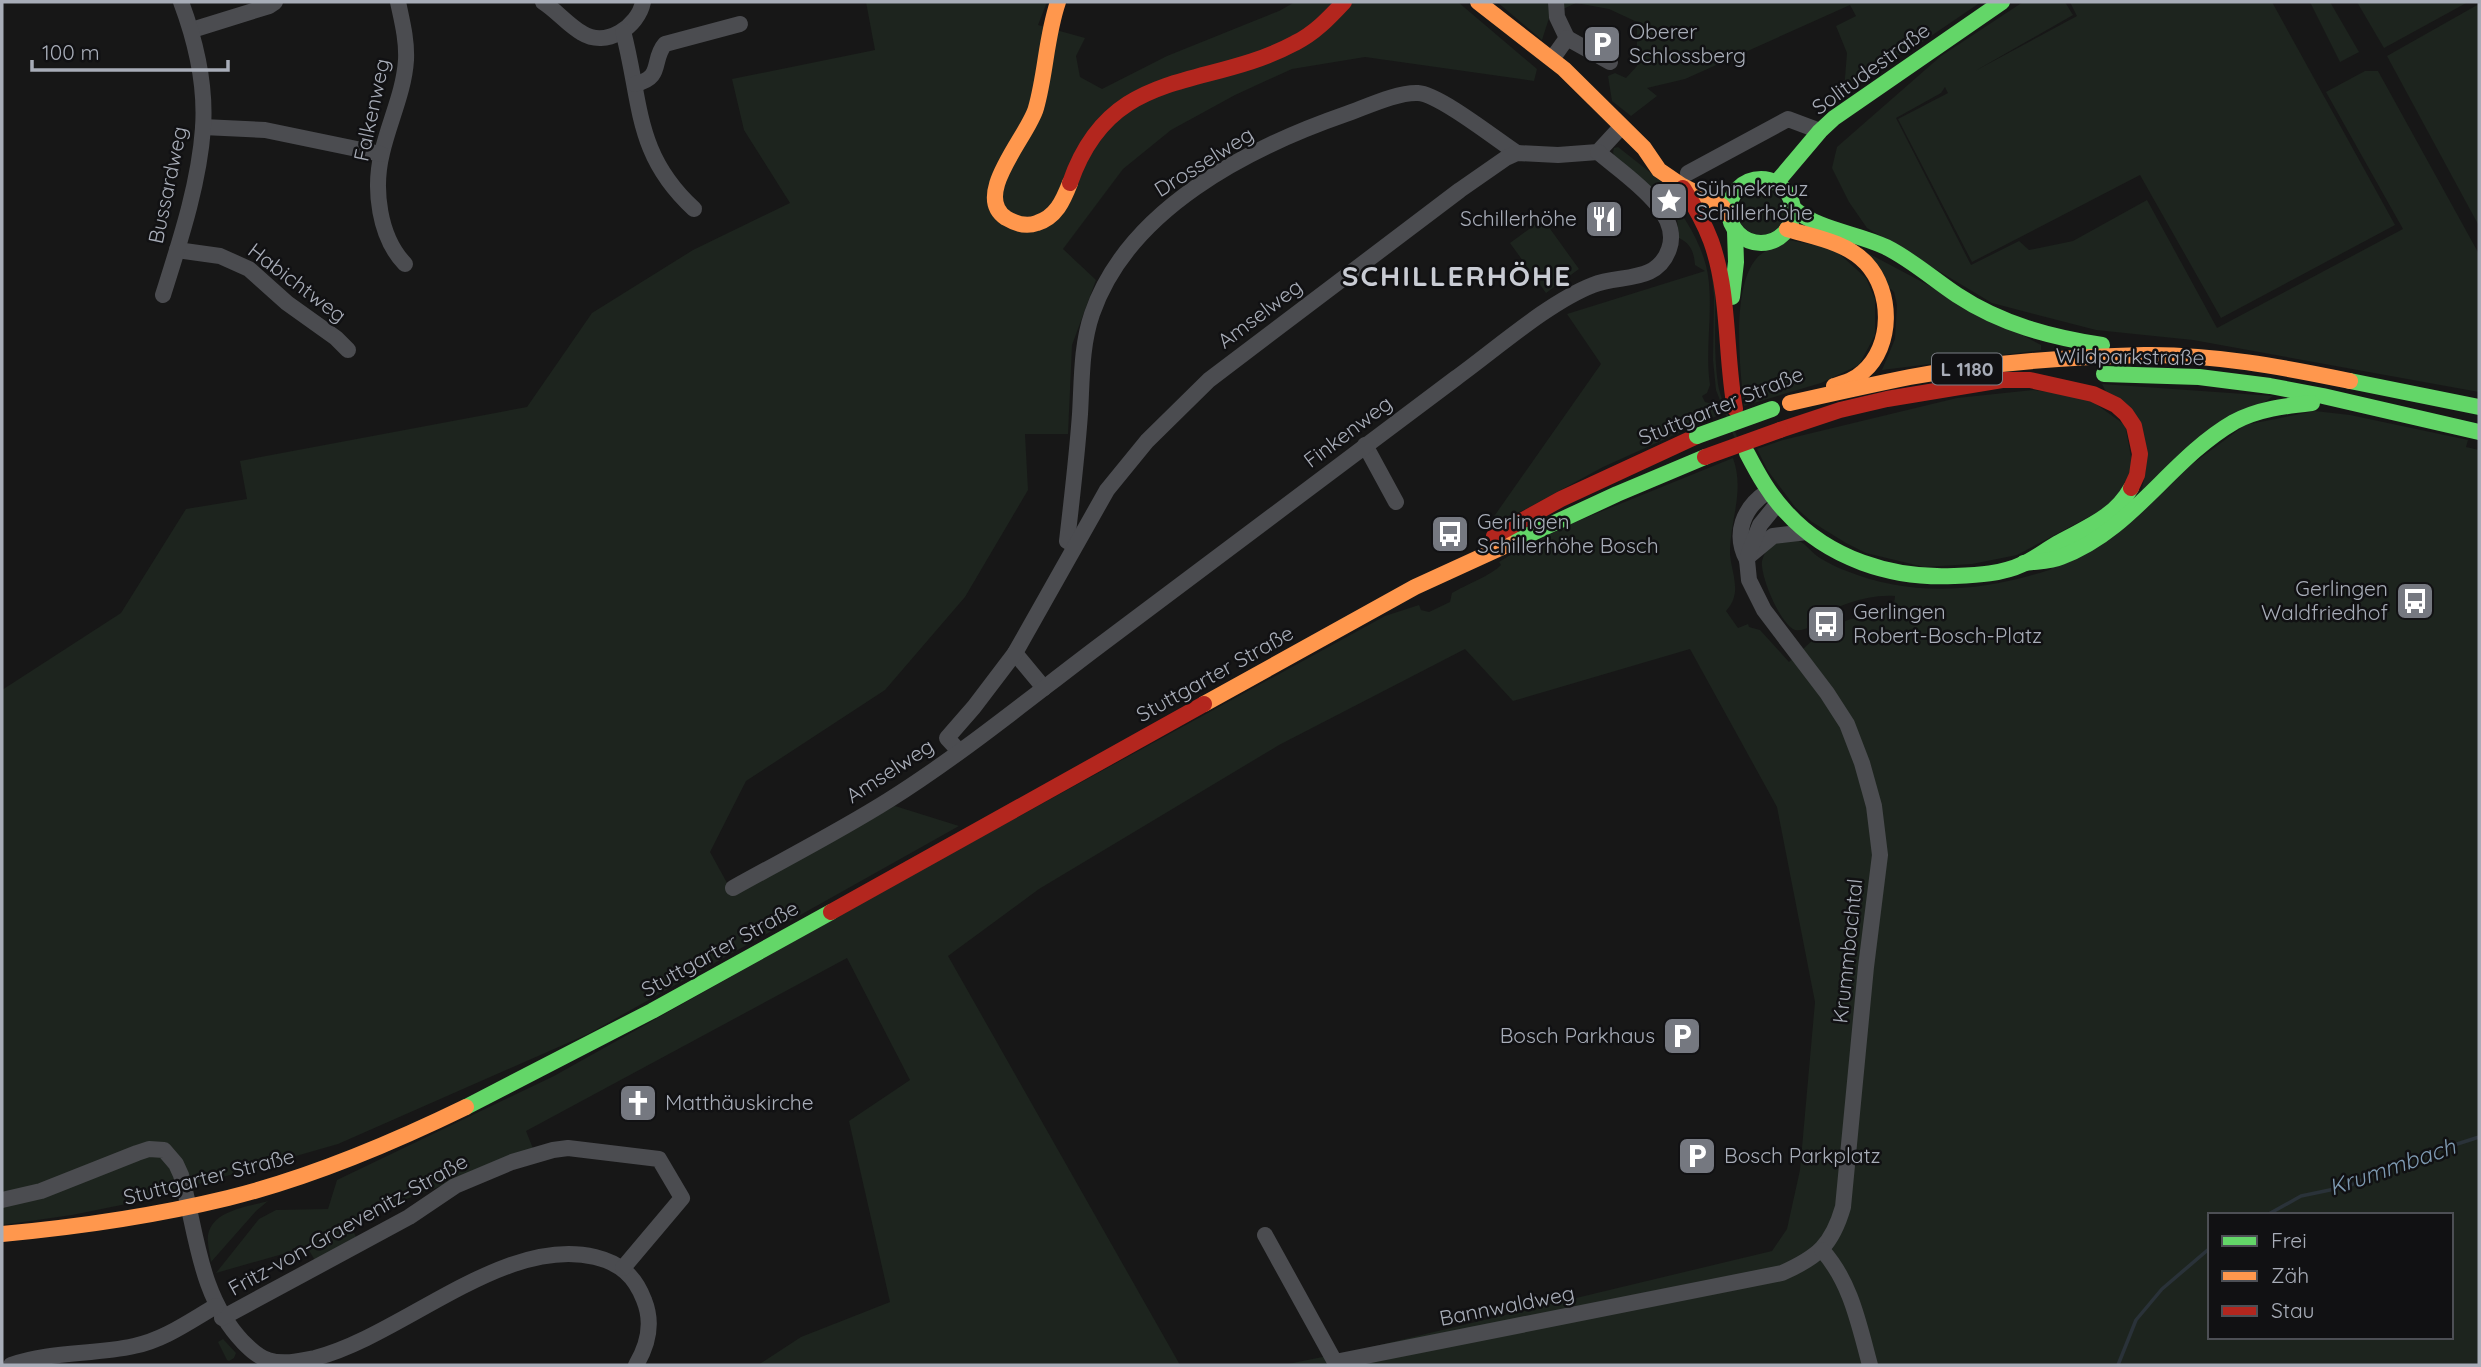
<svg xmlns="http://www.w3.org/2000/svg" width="2481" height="1367" font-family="Quicksand,sans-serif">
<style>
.green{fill:#1d241e;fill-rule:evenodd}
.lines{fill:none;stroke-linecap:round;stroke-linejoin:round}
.stream{stroke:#2a3239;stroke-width:3.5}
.street{stroke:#4b4c50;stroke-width:16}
.fast{stroke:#63d668;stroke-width:16}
.slow{stroke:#ff974d;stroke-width:16}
.jam{stroke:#b3261e;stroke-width:16}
.fast-bridge{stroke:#63d668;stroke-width:16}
.jam-bridge{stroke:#b3261e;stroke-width:16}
.labels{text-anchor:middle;stroke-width:5;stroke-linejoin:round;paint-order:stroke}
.shield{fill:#111113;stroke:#7b7e86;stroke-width:2}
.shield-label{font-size:19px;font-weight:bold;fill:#a8adb8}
.poi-label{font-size:21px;fill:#a8adb8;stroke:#111113;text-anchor:start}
.street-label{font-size:21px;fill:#a8adb8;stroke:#111113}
.water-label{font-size:23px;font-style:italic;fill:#7f9bb3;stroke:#111113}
.district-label{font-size:28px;font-weight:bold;letter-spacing:2px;fill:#c9ccd4;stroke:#111113}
</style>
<rect width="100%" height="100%" fill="#171717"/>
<g class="green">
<polygon points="866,2 1047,2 1038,25 1085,38 1076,56 1080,77 1102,89 1167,56 1279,11 1295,2 1458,2 1537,69 1534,81 1365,57 1292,69 1235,95 1171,130 1123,169 1063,249 1096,280 1072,345 1068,434 1025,434 1028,490 965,597 885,690 746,781 710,852 732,892 895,806 959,826 588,1034 338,1144 136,1202 72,1215 2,1225 2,690 121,613 186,509 247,499 240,461 527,407 592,313 693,250 790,203 744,130 732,79 875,50"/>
<polygon points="1497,2 1981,2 1906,53 1878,63 1844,90 1847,53 1836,26 1856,16 1850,5 1685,79 1647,88 1657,96 1631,116 1612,101 1608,76 1615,73 1626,78 1637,66 1637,22 1609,9 1576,3 1550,15 1542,40"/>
<polygon points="2023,2 2065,2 2073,15 1975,71 2077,16 2070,2 2272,2 2395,225 2221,318 2140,175 1972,262 1898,119 1948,93 1945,87 1941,93 1896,118 1971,265 2019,241 2029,250 2073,241 2147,200 2217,328 2403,229 2326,92 2365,71 2378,71 2479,254 2479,392 2193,340 2096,330 1992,303 1867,228 1849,202 1832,168 1837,147 1941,56"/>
<polygon points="2310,2 2330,2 2359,52 2340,62"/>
<polygon points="2357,2 2468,2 2384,48"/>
<polygon points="2479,4 2479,226 2387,56"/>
<polygon points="1618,147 1661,181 1653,190 1614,156 1613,152 1614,148"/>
<path d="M 1669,182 C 1736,239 1707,311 1718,384 C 1722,409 1742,438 1743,460 L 1716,390 L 1713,360 L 1714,297 L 1710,258 L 1696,220 Z"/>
<circle cx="1761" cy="212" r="23"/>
<path d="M 1665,192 C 1682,213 1697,235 1705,262 C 1716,299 1704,346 1710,385 L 1707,393 L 1702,396 L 1705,402 L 1713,404 L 1717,416 L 1694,424 L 1694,426 L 1603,467 L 1526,509 L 1488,525 L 1601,364 L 1567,314 L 1705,271 L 1695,265 C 1694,252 1691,244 1679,238 L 1677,219 L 1662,197 Z"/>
<polygon points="1543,219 1579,269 1546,293 1510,243"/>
<polygon points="1830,233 2041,345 2041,350 1882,370 1895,339 1897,305 1894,292"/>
<path d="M 1789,240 L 1834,249 L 1866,278 L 1875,299 L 1875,335 L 1859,365 L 1821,383 L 1744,406 C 1740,370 1731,289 1756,259 C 1764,249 1778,247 1789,240 Z"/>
<polygon points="2102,384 2273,396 2141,494 2146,469"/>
<polygon points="2033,390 2086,397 2125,425 2133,467 2113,504 2017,555 1972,564 1924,567 1866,553 1846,543 1812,522 1795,507 1768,471 1757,449 1783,440 1957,398"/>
<path d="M 2315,411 L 2350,415 L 2468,440 L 2466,447 L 2479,450 L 2479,1365 L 1283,1365 L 1367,1348 L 1772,1251 L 1787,1229 L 1800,1170 L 1815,1002 L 1777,807 L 1690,649 L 1513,701 L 1465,649 L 1279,745 L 1039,889 L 948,956 L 1180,1365 L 758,1365 L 801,1337 L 890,1302 L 849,1121 L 910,1080 L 847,958 L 526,1131 L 534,1151 L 348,1221 L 357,1239 L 316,1262 L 307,1247 L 216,1273 L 259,1219 L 276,1210 L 328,1209 L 337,1180 L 554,1076 L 941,859 L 1385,616 L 1419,605 L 1421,610 L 1429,612 L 1450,602 L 1452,593 C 1465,585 1492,575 1501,565 L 1499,562 L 1518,550 L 1513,555 L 1522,548 L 1573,523 L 1733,458 C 1745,492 1730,518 1730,554 C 1731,567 1736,579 1735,592 C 1734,600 1731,605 1726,611 L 1738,628 L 1748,624 L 1749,627 L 1760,630 L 1789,662 C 1799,654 1808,643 1818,636 C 1840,619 1866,614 1893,612 L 1895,596 C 1866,594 1837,606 1812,620 L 1811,626 C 1806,629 1801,631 1795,630 C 1780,624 1760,576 1762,561 C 1764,553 1768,548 1774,542 C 1780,541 1789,539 1795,540 C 1805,541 1810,552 1820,558 C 1827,562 1836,567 1844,570 C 1912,598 1980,592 2049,570 L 2245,425 ZM 2210,1215 L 2451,1215 L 2451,1337 L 2210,1337 Z"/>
<path d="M 268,1201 L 256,1211 L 211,1262 C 210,1254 207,1243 208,1235 C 213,1210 248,1207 268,1201 Z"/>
<polygon points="223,1339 236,1353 234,1358 229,1361 227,1360 218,1342"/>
</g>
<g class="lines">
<g class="stream">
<polyline points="2267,1215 2301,1196 2349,1186 2395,1164 2479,1137"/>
<polyline points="2118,1365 2136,1320 2162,1289 2210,1248"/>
</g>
<g class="street">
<path d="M 398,2 C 402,21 407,40 406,60 C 404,92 389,122 382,153 C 373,189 379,237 405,264"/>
<path d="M 543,2 C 557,11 568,25 582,33 C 606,48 638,27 643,2"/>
<polyline points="1556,2 1557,17 1567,38"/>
<polyline points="192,30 269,6 275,2"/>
<path d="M 623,31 C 642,103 634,154 694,209"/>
<polyline points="1552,59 1567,38 1610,62"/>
<path d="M 635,84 C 664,78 651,60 665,44 L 740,24"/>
<polyline points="203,127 265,130 381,154"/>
<polyline points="1688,173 1788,119 1820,131"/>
<polyline points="177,250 220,256 249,269 287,303 336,338 348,350"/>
<path d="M 163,295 C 180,241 199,184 203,128 C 206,85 196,42 181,2"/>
<polyline points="1365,445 1396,502"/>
<path d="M 1074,545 L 1067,541 C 1072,498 1077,456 1080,414 C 1082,381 1081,346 1092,314 C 1128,209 1248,148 1346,114 C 1366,107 1397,92 1418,93 C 1439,94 1497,140 1517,153"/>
<polyline points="1750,555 1773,536 1807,532"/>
<path d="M 1747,560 C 1733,534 1743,508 1767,492"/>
<polyline points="1015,653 1044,688"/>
<polyline points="959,751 947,738 974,707 1015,653 1107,490 1147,441 1209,380 1460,190 1506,158 1517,153 1558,155 1598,152 1621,127"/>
<path d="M 733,888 C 785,859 838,832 889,800 C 962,754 1030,698 1099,646 C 1218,556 1337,466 1456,378 C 1496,349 1549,302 1593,285 C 1620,274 1657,284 1669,249 C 1683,211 1623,174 1598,152"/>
<path d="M 2,1200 L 41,1191 L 137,1153 L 149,1149 L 164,1150 L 176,1164 L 181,1175 C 197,1233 199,1296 243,1342 C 250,1349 258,1357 268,1360 C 283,1365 300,1361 315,1358 C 402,1336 504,1235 595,1257 C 620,1263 635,1276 644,1300 C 653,1322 648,1345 636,1365"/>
<path d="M 1265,1235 L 1335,1362 L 1782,1273 C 1818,1257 1832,1245 1843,1207 L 1866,967 L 1880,855 L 1874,806 L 1862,763 L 1847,724 L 1827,693 L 1764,610 L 1749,580 L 1747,560 L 1750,550 L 1760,525 L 1777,504"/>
<path d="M 1822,1250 C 1851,1282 1859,1325 1870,1365"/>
<polyline points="222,1318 409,1217 455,1186 512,1162 553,1150 568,1148 659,1159 682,1198 623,1268"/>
<path d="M 11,1365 C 50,1351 94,1355 134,1346 C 164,1340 190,1321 216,1306"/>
</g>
<g class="fast">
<circle cx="1761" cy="211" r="32"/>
<polyline points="1776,183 1820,131 1834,118 2002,2"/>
<path d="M 1793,208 C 1820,231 1854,232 1886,247 C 1912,260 1933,279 1957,295 C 2001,324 2050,337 2102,345"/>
<polyline points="1732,297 1736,262 1735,231"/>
<polyline points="2104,374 2199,377 2270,386 2323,396 2479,432"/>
<polyline points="2350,381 2479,407"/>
<path d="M 1747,453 C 1758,474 1769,494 1785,511 C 1828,559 1892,579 1954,576 C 1977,575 2002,574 2023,564 C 2036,558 2047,549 2060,542 C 2087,527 2115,517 2131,488"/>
<polyline points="1509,544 1617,494 1705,457"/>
<path d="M 2024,563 C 2036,561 2050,562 2061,557 C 2132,531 2170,459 2234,422 C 2258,409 2285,406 2312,403"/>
<polyline points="466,1107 652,1011 831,912"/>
</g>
<g class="slow">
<path d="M 1058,2 C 1046,37 1046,73 1036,108 C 1029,135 971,195 1006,218 C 1016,224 1026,227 1037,223 C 1056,217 1063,201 1070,183"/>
<polyline points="1478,2 1564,69 1644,148 1659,170 1681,185 1722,206 1728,214"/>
<path d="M 1787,229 C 1814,237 1846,242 1866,263 C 1893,292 1893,346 1863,372 C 1855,380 1844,383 1834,386"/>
<path d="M 1790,403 C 1830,394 1870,385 1910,377 C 1986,363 2067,357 2144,355 C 2213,354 2283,367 2350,381"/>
<polyline points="1204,704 1415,587 1509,544"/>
<path d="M 2,1234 C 78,1227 154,1216 228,1198 C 309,1178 390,1144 466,1107"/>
</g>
<g class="jam">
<path d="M 1070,183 C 1111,64 1206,91 1295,43 C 1315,33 1329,18 1344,2"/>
<path d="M 1683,188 C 1694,205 1704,222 1711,241 C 1730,294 1725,354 1735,409"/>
<polyline points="1780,430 1840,410 1887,399 2002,380 2030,380 2093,394 2116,405 2126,414 2134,426 2140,454 2137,475 2131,488"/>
<polyline points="1494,536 1561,499 1697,436"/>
<polyline points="831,912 1204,704"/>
</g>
<polyline class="fast-bridge" points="1697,436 1772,409"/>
<polyline class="jam-bridge" points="1705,457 1780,430"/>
</g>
<defs>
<symbol id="parking-square" viewBox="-11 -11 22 22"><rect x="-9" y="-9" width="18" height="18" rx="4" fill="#757880" stroke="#111113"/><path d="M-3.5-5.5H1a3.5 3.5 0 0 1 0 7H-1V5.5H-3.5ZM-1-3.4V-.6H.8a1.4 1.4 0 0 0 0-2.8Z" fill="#fff"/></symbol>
<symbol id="sight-square" viewBox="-11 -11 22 22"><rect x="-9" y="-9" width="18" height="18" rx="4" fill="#757880" stroke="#111113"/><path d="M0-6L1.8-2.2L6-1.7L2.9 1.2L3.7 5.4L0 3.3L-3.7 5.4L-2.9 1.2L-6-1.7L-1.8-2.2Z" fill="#fff"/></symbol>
<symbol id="restaurant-square" viewBox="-11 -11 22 22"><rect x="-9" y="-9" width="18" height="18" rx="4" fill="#757880" stroke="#111113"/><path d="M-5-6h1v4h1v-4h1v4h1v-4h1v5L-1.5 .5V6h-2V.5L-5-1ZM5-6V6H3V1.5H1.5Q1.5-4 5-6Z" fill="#fff"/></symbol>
<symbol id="bus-square" viewBox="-11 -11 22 22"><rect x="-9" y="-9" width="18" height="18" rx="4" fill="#757880" stroke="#111113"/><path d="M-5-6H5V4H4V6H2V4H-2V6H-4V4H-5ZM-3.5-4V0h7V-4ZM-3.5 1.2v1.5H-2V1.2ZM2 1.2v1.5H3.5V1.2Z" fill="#fff"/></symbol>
<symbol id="church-square" viewBox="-11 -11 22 22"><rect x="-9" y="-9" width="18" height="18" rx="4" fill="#757880" stroke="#111113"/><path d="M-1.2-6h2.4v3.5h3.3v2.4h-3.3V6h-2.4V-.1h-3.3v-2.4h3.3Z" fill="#fff"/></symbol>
</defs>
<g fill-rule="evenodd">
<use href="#parking-square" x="1580" y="22" width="44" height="44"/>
<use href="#sight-square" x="1647" y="179" width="44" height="44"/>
<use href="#restaurant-square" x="1582" y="197" width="44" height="44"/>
<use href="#bus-square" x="1428" y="512" width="44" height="44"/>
<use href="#bus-square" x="2393" y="579" width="44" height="44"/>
<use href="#bus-square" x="1804" y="602" width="44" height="44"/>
<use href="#parking-square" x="1660" y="1014" width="44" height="44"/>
<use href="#church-square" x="616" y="1081" width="44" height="44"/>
<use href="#parking-square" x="1675" y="1134" width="44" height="44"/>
</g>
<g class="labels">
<rect class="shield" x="1932" y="353.5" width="70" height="31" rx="5"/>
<g class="shield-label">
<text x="1967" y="376">L 1180</text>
</g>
<g class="poi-label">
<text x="1629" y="39">Oberer<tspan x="1629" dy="24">Schlossberg</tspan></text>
<text x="1696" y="196">Sühnekreuz<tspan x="1696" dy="24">Schillerhöhe</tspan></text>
<text x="1577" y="226" text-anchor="end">Schillerhöhe</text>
<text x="1477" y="529">Gerlingen<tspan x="1477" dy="24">Schillerhöhe Bosch</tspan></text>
<text x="2388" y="596" text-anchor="end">Gerlingen<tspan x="2388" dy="24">Waldfriedhof</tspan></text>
<text x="1853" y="619">Gerlingen<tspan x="1853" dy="24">Robert-Bosch-Platz</tspan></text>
<text x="1655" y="1043" text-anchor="end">Bosch Parkhaus</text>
<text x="665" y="1110">Matthäuskirche</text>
<text x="1724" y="1163">Bosch Parkplatz</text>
</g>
<g class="street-label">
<text transform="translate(1871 69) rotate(-36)" y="7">Solitudestraße</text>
<text transform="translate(372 110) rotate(-78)" y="7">Falkenweg</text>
<text transform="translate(1204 162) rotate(-32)" y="7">Drosselweg</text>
<text transform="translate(168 185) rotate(-78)" y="7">Bussardweg</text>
<text transform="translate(297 283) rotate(37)" y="7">Habichtweg</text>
<text transform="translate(1260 314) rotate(-37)" y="7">Amselweg</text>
<text transform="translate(2130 357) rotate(1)" y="7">Wildparkstraße</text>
<text transform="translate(1721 406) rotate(-22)" y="7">Stuttgarter Straße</text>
<text transform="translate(1348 432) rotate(-37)" y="7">Finkenweg</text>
<text transform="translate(1215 674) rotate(-29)" y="7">Stuttgarter Straße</text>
<text transform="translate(890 771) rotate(-33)" y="7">Amselweg</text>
<text transform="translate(720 949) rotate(-29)" y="7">Stuttgarter Straße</text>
<text transform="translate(1848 951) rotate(-84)" y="7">Krummbachtal</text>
<text transform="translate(209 1177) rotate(-14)" y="7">Stuttgarter Straße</text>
<text transform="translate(348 1225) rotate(-29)" y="7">Fritz-von-Graevenitz-Straße</text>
<text transform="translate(1507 1306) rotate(-11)" y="7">Bannwaldweg</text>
</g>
<g class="water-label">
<text transform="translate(2392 1167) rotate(-19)" y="8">Krummbach</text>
</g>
<g class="district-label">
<text x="1457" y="286">SCHILLERHÖHE</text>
</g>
</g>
<rect width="2481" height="1367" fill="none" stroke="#a8adb8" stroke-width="7"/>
<rect x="2208" y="1213" width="245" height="126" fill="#111113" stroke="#4d4f55" stroke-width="2"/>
<rect x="2222" y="1236" width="35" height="10" fill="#63d668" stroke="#4d4f55" stroke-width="2"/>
<text x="2271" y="1248" font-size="21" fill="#a8adb8">Frei</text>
<rect x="2222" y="1271" width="35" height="10" fill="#ff974d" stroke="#4d4f55" stroke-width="2"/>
<text x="2271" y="1283" font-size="21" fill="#a8adb8">Zäh</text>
<rect x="2222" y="1306" width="35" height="10" fill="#b3261e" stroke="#4d4f55" stroke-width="2"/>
<text x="2271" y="1318" font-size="21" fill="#a8adb8">Stau</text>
<path d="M32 60v10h196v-10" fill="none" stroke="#a8adb8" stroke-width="3.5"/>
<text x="42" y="60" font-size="21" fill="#a8adb8" stroke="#111113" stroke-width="5" paint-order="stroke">100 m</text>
</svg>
